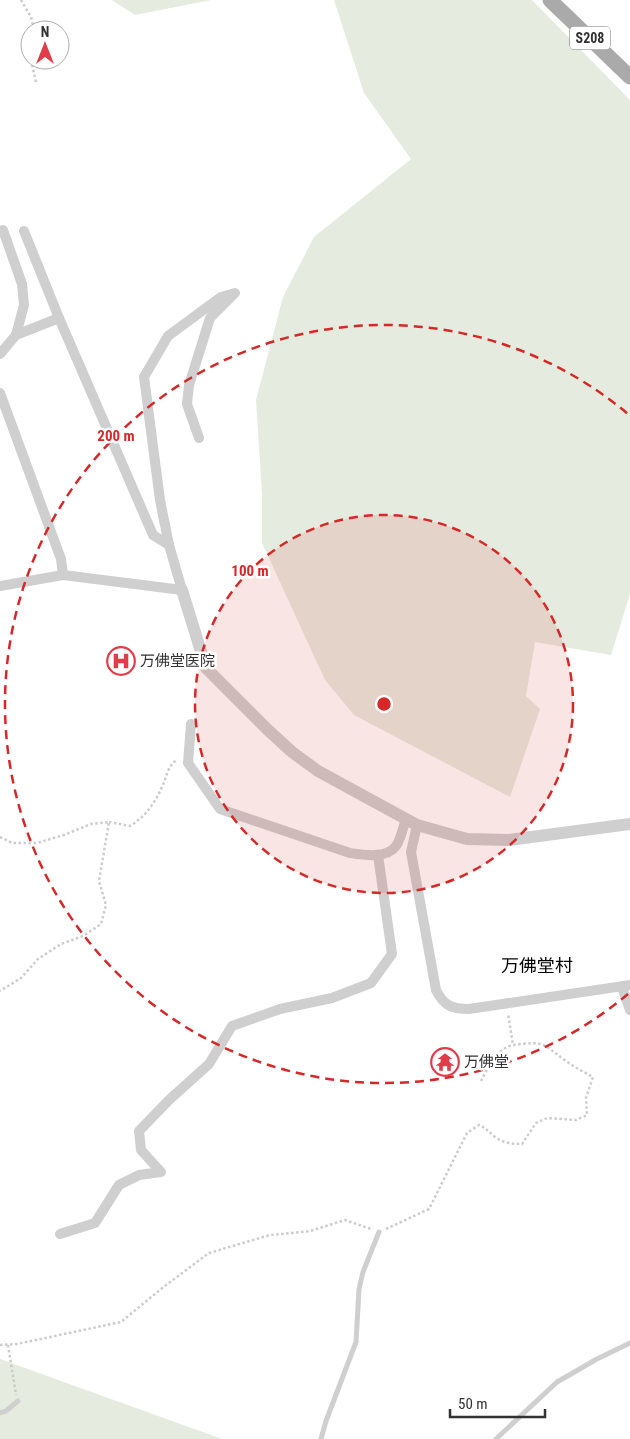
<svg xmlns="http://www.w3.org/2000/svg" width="630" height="1439" font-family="'Roboto Condensed','Noto Sans SC',sans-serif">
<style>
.green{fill:#e5ebde}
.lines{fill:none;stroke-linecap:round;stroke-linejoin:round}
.path{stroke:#ccc;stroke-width:2.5;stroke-dasharray:2.5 2.5;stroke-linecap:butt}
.service{stroke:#cfcfcf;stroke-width:5}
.minor{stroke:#cfcfcf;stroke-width:10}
.tertiary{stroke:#cfcfcf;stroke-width:12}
.primary{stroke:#aaa;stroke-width:15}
.ring{fill:none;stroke:#d62828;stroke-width:2.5;stroke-dasharray:9 6}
.labels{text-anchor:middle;stroke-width:5;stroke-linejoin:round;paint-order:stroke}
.shield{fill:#fff;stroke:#707070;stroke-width:1}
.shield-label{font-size:14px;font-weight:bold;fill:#323232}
.poi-label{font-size:15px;fill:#323232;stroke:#fff;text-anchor:start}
.quarter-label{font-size:18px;fill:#000;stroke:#fff}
.centre{fill:#d62828;stroke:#fff;stroke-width:2.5}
.ring-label{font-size:15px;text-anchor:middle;font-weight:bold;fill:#d62828;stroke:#fff;stroke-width:5;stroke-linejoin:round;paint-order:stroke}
</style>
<rect width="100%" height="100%" fill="#fff"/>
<g class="green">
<polygon points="112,0 211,0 135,15"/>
<polygon points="334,0 532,0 630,100 630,594 611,655 535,642 526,696 540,709 510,797 354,715 325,680 262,543 262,494 256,400 283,297 314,237 411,159 364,93"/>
<polygon points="0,1359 222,1439 0,1439"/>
</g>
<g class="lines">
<g class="path">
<polyline points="21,0 31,17 34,30"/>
<polyline points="30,56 30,58"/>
<polyline points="31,60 36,82"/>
<path d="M 109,822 L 130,826 C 145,817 155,803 162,787 C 167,777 167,766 177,760"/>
<polyline points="0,837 12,843 37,843 64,835 91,824 109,822 99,881 106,905 101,924 83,936 61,944 38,959 21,978 0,991"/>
<path d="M 481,1081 C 489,1066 496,1049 513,1045"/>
<path d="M 386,1229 L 429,1209 L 467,1133 L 479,1125 C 486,1128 489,1132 495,1137 C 503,1143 513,1144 522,1144 L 536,1123 L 547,1118 L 576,1120 L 587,1115 L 586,1098 L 593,1077 C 584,1072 574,1067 566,1061 C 541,1043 546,1041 513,1045 L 508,1013"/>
<polyline points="0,1345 17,1344 121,1322 161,1289 209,1253 270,1235 310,1231 345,1220 371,1229"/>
<polyline points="8,1345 16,1395"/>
</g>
<g class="service">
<polyline points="0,1413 6,1411 18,1401"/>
<polyline points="321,1439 326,1421 356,1342 359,1289 363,1272 379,1232"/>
<polyline points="496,1439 557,1382 597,1359 630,1343"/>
</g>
<g class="minor">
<polyline points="0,231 3,230 22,284 24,305 16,335"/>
<polyline points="24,231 59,318"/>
<polyline points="0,354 16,335 59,318 153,535 169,545 182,590 63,575 0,586"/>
<polyline points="0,393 61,559 63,575"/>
<polyline points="169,545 160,500 144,377 168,336 221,297 235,293 210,318 189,385 187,404 199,438"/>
<path d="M 191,724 L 188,763 L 220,809 L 350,853 C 363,855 387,859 396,846 C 401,839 403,827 406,819"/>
<path d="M 417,825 L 411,852 L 436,990 C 444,1006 452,1009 469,1009 L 630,985"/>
<polyline points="622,987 630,1010"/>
<polyline points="60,1234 95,1223 119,1185 139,1175 161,1172 141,1150 139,1131 169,1100 209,1064 232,1026 280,1009 332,998 371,983 392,954 378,855"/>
</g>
<polyline class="tertiary" points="182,590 206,668 268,730 292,752 318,771 417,825 467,839 509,840 630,824"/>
<polyline class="primary" points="550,0 630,77"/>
</g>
<circle cx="384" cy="704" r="189" fill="#d62828" fill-opacity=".12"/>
<g class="ring">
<circle cx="384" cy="704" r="189"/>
<path d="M628 994A379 379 0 1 1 628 414"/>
</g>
<defs>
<symbol id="hospital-ring" viewBox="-11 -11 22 22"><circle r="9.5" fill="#fff" stroke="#e03d48" stroke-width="1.5"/><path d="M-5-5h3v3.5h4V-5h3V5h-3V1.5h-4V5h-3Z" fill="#e03d48"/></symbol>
<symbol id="temple-ring" viewBox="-11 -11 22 22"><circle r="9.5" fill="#fff" stroke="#e03d48" stroke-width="1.5"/><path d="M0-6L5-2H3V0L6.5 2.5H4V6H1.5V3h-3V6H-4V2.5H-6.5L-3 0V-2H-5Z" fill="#e03d48"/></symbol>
</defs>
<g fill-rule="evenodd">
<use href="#hospital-ring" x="105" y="645" width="32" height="32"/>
<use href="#temple-ring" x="429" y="1046" width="32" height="32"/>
</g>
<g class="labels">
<rect class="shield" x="570" y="26.5" width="40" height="23" rx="4"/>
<g class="shield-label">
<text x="590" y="43">S208</text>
</g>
<g class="poi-label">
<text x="140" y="666">万佛堂医院</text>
<text x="464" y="1067">万佛堂</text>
</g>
<g class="quarter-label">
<text x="537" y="972">万佛堂村</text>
</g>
</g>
<circle cx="384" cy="704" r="8" class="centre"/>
<g class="ring-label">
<text x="116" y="441">200 m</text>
<text x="250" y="576">100 m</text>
</g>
<g transform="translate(45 45)"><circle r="24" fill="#ffffff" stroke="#adadad"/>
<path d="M0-4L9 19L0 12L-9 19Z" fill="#e03d48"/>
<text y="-8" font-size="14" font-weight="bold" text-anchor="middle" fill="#323232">N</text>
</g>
<path d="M450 1409v8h95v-8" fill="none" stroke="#323232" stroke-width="2.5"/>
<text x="458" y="1409" font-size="15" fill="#323232" stroke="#ffffff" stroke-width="4" paint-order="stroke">50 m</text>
</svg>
